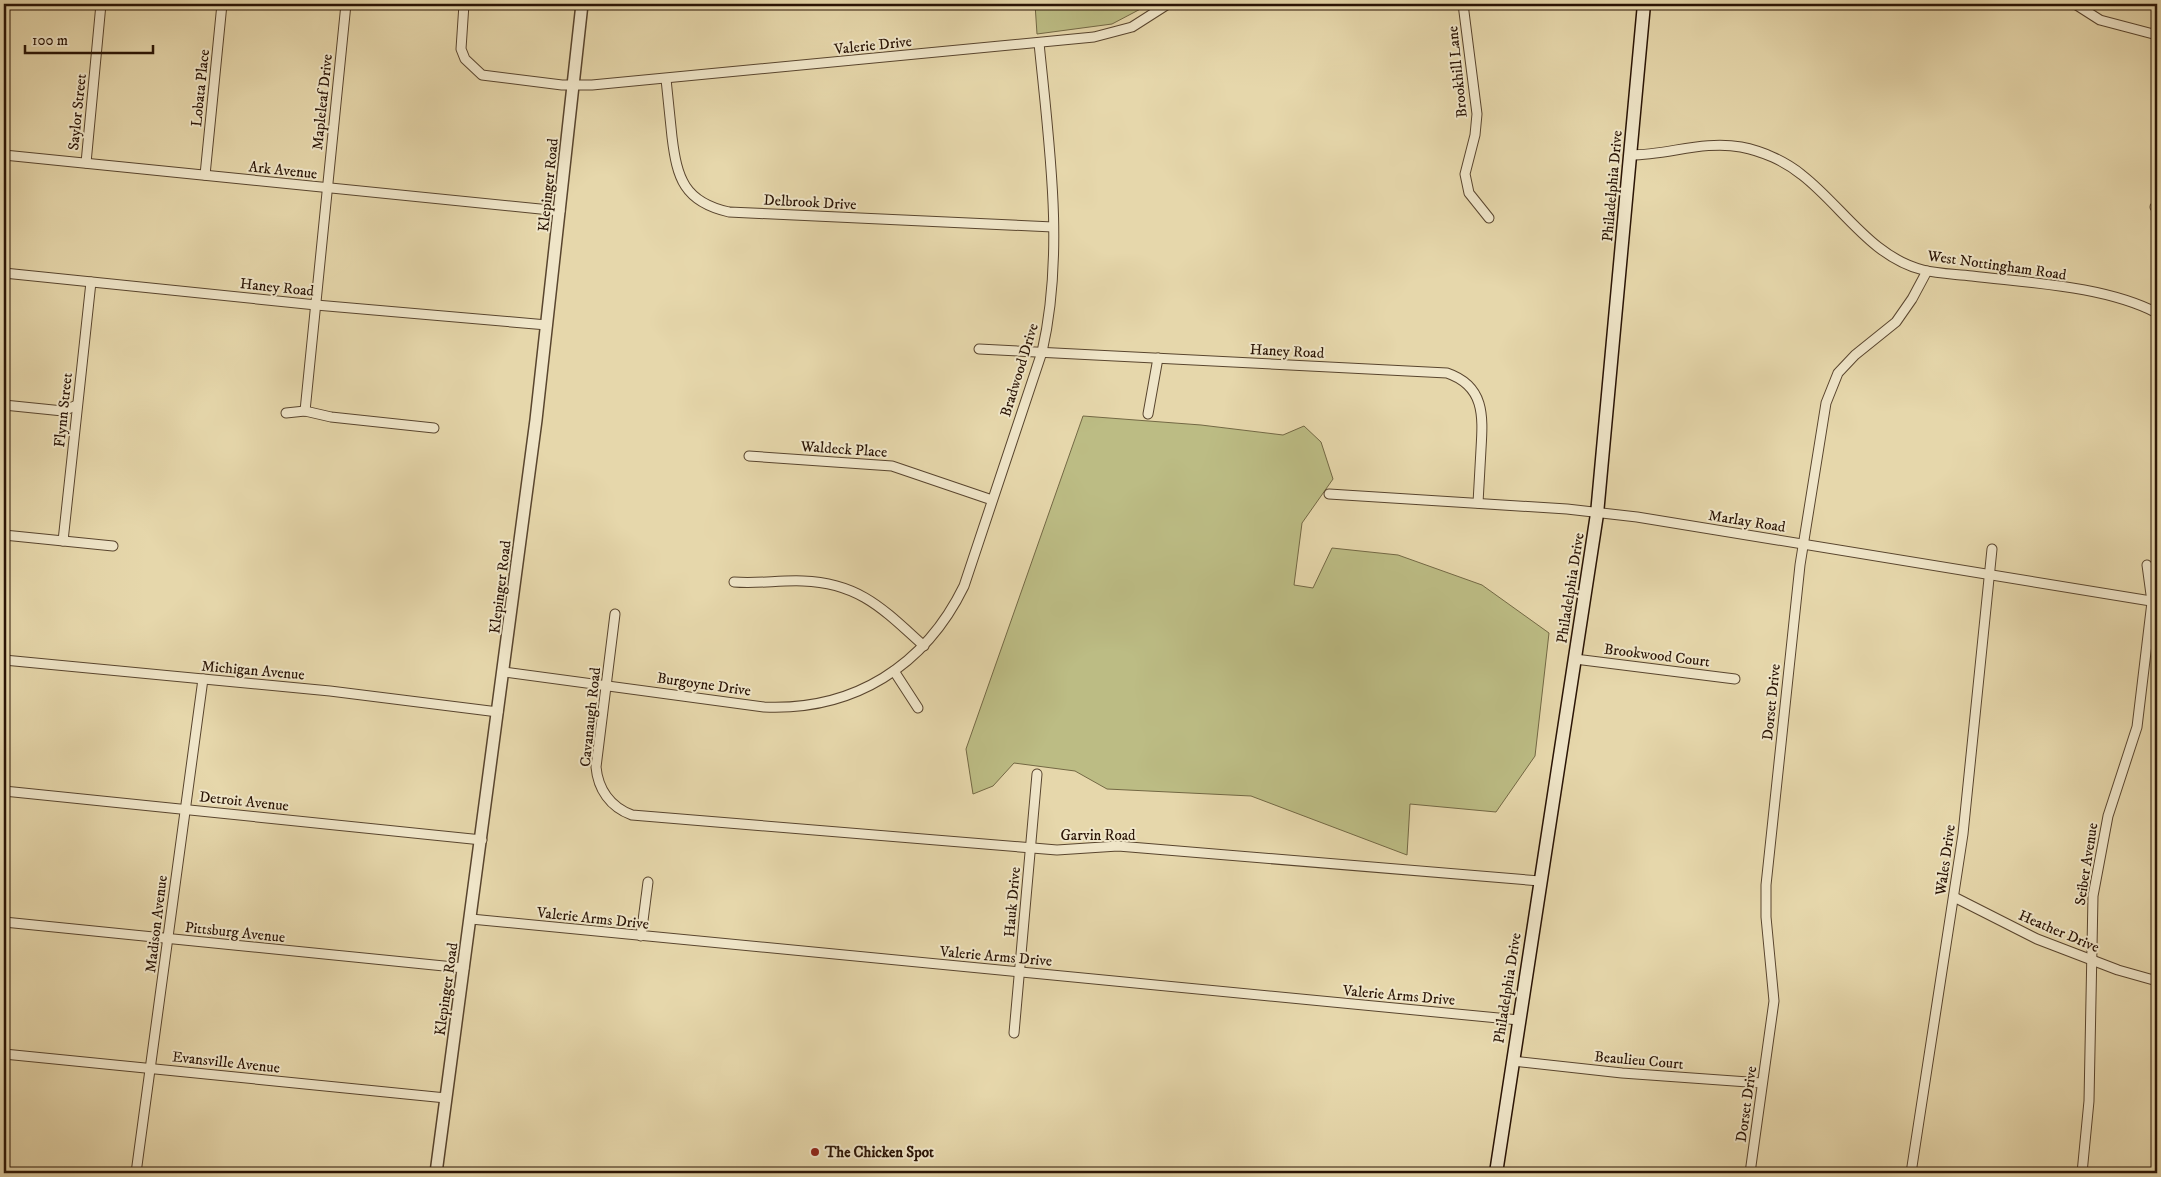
<svg xmlns="http://www.w3.org/2000/svg" width="2161" height="1177" font-family="'IM FELL DW Pica',serif">
<style>
.green{fill:#bcbc84;stroke:#736844}
.lines{fill:none;stroke-linecap:round;stroke-linejoin:round}
.minor-casing{stroke:#59452e;stroke-width:11}
.tertiary-casing{stroke:#59452e;stroke-width:14}
.secondary-casing{stroke:#2a1405;stroke-width:15}
.minor{stroke:#efe5c8;stroke-width:9}
.tertiary{stroke:#efe5c8;stroke-width:11}
.secondary{stroke:#efe5c8;stroke-width:12}
.poi-dot{fill:#8f2418;stroke:#efe5c8;stroke-width:2}
.labels{text-anchor:middle;stroke-width:4;stroke-linejoin:round;paint-order:stroke}
.street-label{font-size:15px;fill:#2a1405;stroke:#efe5c8}
.poi-label{font-size:15px;font-weight:bold;fill:#2a1405;stroke:#efe5c8;text-anchor:start}
</style>
<rect width="100%" height="100%" fill="#e6d7ab"/>
<filter id="stains"><feTurbulence type="fractalNoise" baseFrequency=".004" numOctaves="4"/><feColorMatrix values="0 0 0 0 .2 0 0 0 0 .09 0 0 0 0 .02 0 0 0 .5 -.17"/></filter>
<radialGradient id="worn" r=".72"><stop offset=".6" stop-color="#630" stop-opacity="0"/><stop offset="1" stop-color="#630" stop-opacity=".3"/></radialGradient>
<g class="green">
<polygon points="1035,4 1150,4 1112,24 1037,34"/>
<polygon points="1083,416 1201,425 1283,435 1304,426 1321,442 1333,479 1302,523 1294,585 1313,588 1332,548 1398,555 1482,585 1549,633 1535,756 1496,812 1410,804 1407,855 1251,796 1107,789 1075,771 1014,763 993,786 973,794 966,749"/>
</g>
<g class="lines">
<defs>
<g id="minor">
<polyline points="464,4 461,49 465,59 482,75 562,85 592,85 1094,37 1132,27 1168,4"/>
<polyline points="1463,4 1477,114 1475,135 1465,174 1469,193 1489,218"/>
<polyline points="2075,4 2100,20 2157,35"/>
<path d="M 666,79 C 668,98 670,117 672,137 C 677,178 684,202 729,212 L 1053,227"/>
<polyline points="4,155 560,211"/>
<path d="M 1631,155 C 1668,155 1704,140 1741,147 C 1762,151 1785,161 1802,175 C 1842,206 1871,257 1923,270 C 1939,274 1956,274 1972,276 C 2030,283 2105,286 2157,313"/>
<polyline points="86,163 101,4"/>
<polyline points="205,175 222,4"/>
<polyline points="2155,207 2157,207"/>
<polyline points="4,273 316,305 547,325"/>
<path d="M 979,349 L 1447,373 C 1485,386 1483,416 1481,449 C 1480,467 1479,485 1478,503"/>
<polyline points="4,405 63,411 77,405"/>
<polyline points="305,411 346,4"/>
<polyline points="286,413 305,411 331,417 434,428"/>
<polyline points="1148,414 1158,358"/>
<polyline points="749,456 892,466 992,500"/>
<polyline points="1329,494 1567,509 1637,517 2157,602"/>
<polyline points="4,535 113,546"/>
<polyline points="63,541 91,282"/>
<path d="M 734,582 C 757,584 780,580 803,581 C 860,583 884,610 924,646"/>
<path d="M 615,614 L 596,767 C 598,789 610,807 632,815 L 1057,850 L 1118,846 L 1540,881"/>
<polyline points="1575,659 1735,679"/>
<polyline points="4,660 330,691 498,712"/>
<polyline points="894,671 918,708"/>
<path d="M 504,672 L 764,707 C 854,711 925,666 964,586 L 1042,352 C 1065,252 1049,144 1039,43"/>
<polyline points="4,791 482,840"/>
<polyline points="1954,897 2037,939 2118,970 2157,981"/>
<polyline points="471,919 1519,1020"/>
<polyline points="4,922 464,968"/>
<polyline points="641,936 648,882"/>
<polyline points="1014,1033 1037,774"/>
<polyline points="4,1054 446,1098"/>
<polyline points="1513,1061 1622,1073 1762,1083"/>
<polyline points="136,1173 203,679"/>
<polyline points="1750,1173 1774,1001 1766,917 1766,885 1800,565 1826,403 1838,373 1855,355 1896,322 1912,299 1927,271"/>
<polyline points="1911,1173 1963,834 1992,549"/>
<polyline points="2082,1173 2089,1101 2093,896 2108,816 2137,727 2152,602 2147,565"/>
</g>
<polyline id="tertiary" points="436,1173 536,420 582,4"/>
<polyline id="secondary" points="1496,1173 1597,514 1644,4"/>
</defs>
<use href="#minor" class="minor-casing"/>
<use href="#tertiary" class="tertiary-casing"/>
<use href="#secondary" class="secondary-casing"/>
<use href="#minor" class="minor"/>
<use href="#tertiary" class="tertiary"/>
<use href="#secondary" class="secondary"/>
</g>
<circle class="poi-dot" cx="815" cy="1152" r="5"/>
<g class="labels">
<g class="street-label">
<text transform="translate(873 45) rotate(-6)" y="5">Valerie Drive</text>
<text transform="translate(1457 72) rotate(-96)" y="5">Brookhill Lane</text>
<text transform="translate(200 88) rotate(-84)" y="5">Lobata Place</text>
<text transform="translate(322 102) rotate(-84)" y="5">Mapleleaf Drive</text>
<text transform="translate(77 112) rotate(-84)" y="5">Saylor Street</text>
<text transform="translate(283 170) rotate(6)" y="5">Ark Avenue</text>
<text transform="translate(548 185) rotate(-84)" y="5">Klepinger Road</text>
<text transform="translate(1612 186) rotate(-85)" y="5">Philadelphia Drive</text>
<text transform="translate(810 202) rotate(3)" y="5">Delbrook Drive</text>
<text transform="translate(1997 265) rotate(8)" y="5">West Nottingham Road</text>
<text transform="translate(277 287) rotate(6)" y="5">Haney Road</text>
<text transform="translate(1287 351) rotate(3)" y="5">Haney Road</text>
<text transform="translate(1019 370) rotate(-73)" y="5">Bradwood Drive</text>
<text transform="translate(63 410) rotate(-84)" y="5">Flynn Street</text>
<text transform="translate(844 449) rotate(4)" y="5">Waldeck Place</text>
<text transform="translate(1747 521) rotate(9)" y="5">Marlay Road</text>
<text transform="translate(500 587) rotate(-83)" y="5">Klepinger Road</text>
<text transform="translate(1570 588) rotate(-81)" y="5">Philadelphia Drive</text>
<text transform="translate(1657 655) rotate(7)" y="5">Brookwood Court</text>
<text transform="translate(253 670) rotate(5)" y="5">Michigan Avenue</text>
<text transform="translate(704 684) rotate(8)" y="5">Burgoyne Drive</text>
<text transform="translate(1771 702) rotate(-84)" y="5">Dorset Drive</text>
<text transform="translate(590 717) rotate(-84)" y="5">Cavanaugh Road</text>
<text transform="translate(244 801) rotate(6)" y="5">Detroit Avenue</text>
<text x="1098" y="840">Garvin Road</text>
<text transform="translate(1945 860) rotate(-82)" y="5">Wales Drive</text>
<text transform="translate(2086 864) rotate(-81)" y="5">Seiber Avenue</text>
<text transform="translate(1012 902) rotate(-85)" y="5">Hauk Drive</text>
<text transform="translate(593 918) rotate(6)" y="5">Valerie Arms Drive</text>
<text transform="translate(156 924) rotate(-83)" y="5">Madison Avenue</text>
<text transform="translate(2059 931) rotate(23)" y="5">Heather Drive</text>
<text transform="translate(235 932) rotate(6)" y="5">Pittsburg Avenue</text>
<text transform="translate(996 956) rotate(5)" y="5">Valerie Arms Drive</text>
<text transform="translate(1507 988) rotate(-81)" y="5">Philadelphia Drive</text>
<text transform="translate(446 989) rotate(-82)" y="5">Klepinger Road</text>
<text transform="translate(1399 995) rotate(5)" y="5">Valerie Arms Drive</text>
<text transform="translate(1639 1060) rotate(5)" y="5">Beaulieu Court</text>
<text transform="translate(226 1062) rotate(6)" y="5">Evansville Avenue</text>
<text transform="translate(1746 1104) rotate(-82)" y="5">Dorset Drive</text>
</g>
<g class="poi-label">
<text x="825" y="1157">The Chicken Spot</text>
</g>
</g>
<rect width="2161" height="1177" fill="none" stroke="#e6d7ab" stroke-width="20"/>
<rect x="5" y="5" width="2151" height="1167" fill="none" stroke="#2a1405" stroke-width="2.5"/>
<rect x="10" y="10" width="2141" height="1157" fill="none" stroke="#2a1405"/>
<path d="M25 45v8h128v-8" fill="none" stroke="#2a1405" stroke-width="2.5"/>
<text x="32" y="45" font-size="15" fill="#2a1405" stroke="#efe5c8" stroke-width="4" paint-order="stroke">100 m</text>
<rect width="100%" height="100%" filter="url(#stains)"/>
<rect width="100%" height="100%" fill="url(#worn)"/>
</svg>
